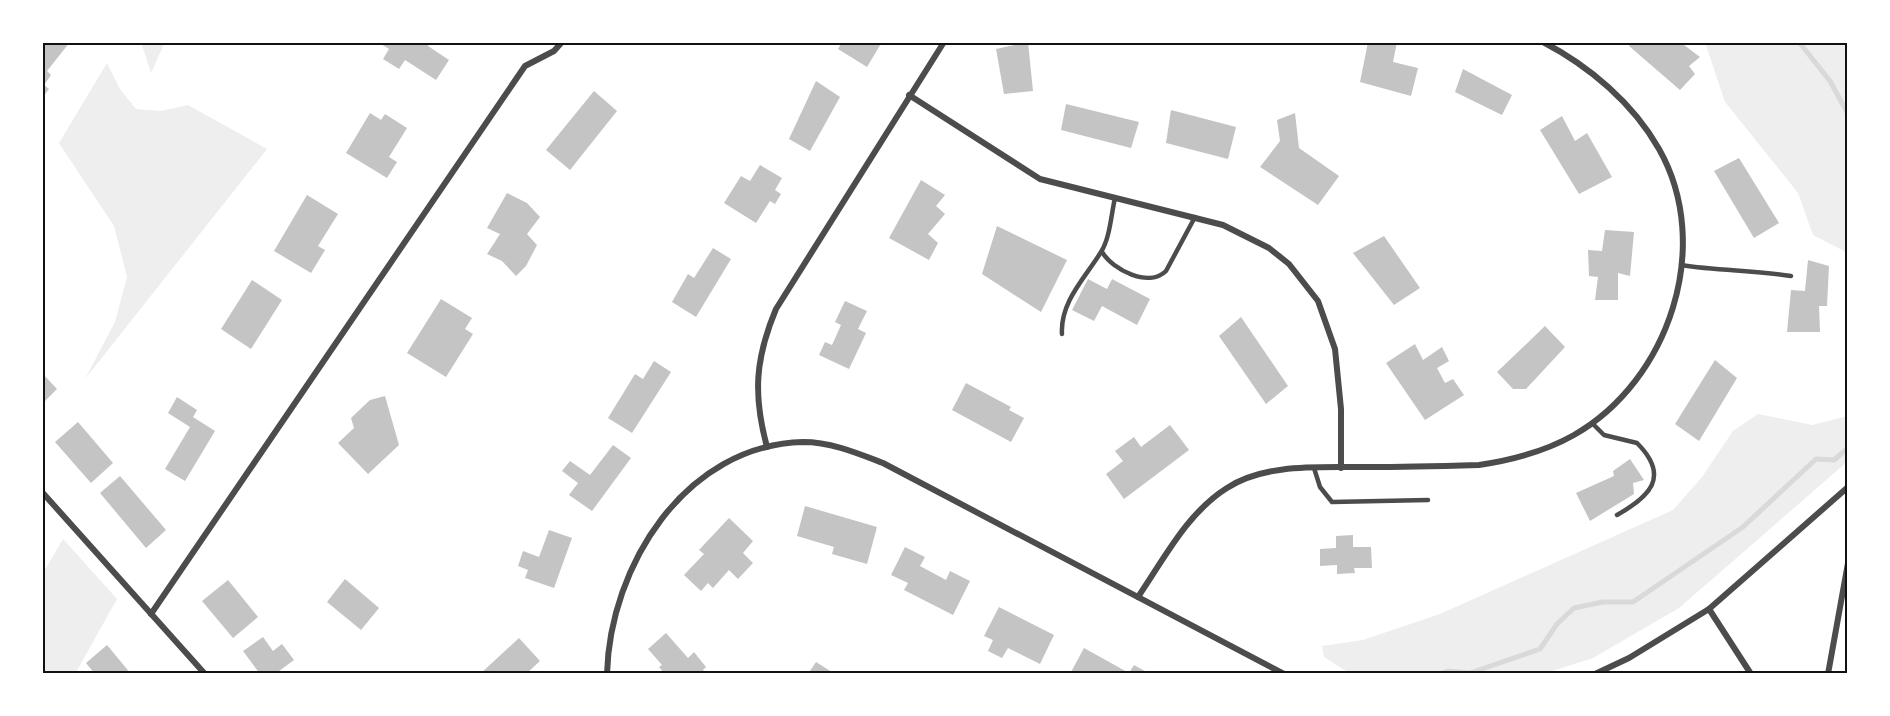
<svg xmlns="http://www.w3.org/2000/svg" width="1890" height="716" font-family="'Exo 2',sans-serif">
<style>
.green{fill:#eee}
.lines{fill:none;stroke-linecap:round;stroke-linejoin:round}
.stream{stroke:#d9d9d9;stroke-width:5}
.building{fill:#c4c4c4}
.service{stroke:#4c4c4c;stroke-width:4.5}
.minor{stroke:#4c4c4c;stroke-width:6}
.neatline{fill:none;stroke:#111;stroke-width:2}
</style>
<rect width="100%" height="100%" fill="#fff"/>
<g class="green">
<polygon points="141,42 165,42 151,73"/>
<polygon points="1705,42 1848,42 1848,253 1813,235 1798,193 1725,102"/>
<polygon points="107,63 120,89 136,109 161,111 188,105 267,149 85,379 115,322 127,277 114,226 59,143"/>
<polygon points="1758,414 1812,425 1848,416 1848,461 1679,608 1593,658 1543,674 1358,674 1346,671 1324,657 1322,646 1363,640 1440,614 1673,510 1702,477 1733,431"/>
<polygon points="63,539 117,599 75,674 42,674 42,575"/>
</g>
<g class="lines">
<g class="stream">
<polyline points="1799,42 1830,81 1848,114"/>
<polyline points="1439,674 1448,671 1470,673 1540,649 1557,624 1574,608 1603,602 1633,602 1743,527 1816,459 1834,460 1848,448"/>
</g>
</g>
<g class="building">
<polygon points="42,42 70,42 47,71 51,75 44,85 49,89 42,98"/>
<polygon points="378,42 430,42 428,46 449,60 436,80 405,60 399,69 383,59 389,49"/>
<polygon points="842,42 882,42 867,67 838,49"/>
<polygon points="1028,42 1033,91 1004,94 996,49"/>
<polygon points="1368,42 1397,42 1393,62 1418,68 1411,96 1360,82"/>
<polygon points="1632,42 1680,42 1700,57 1689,66 1695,74 1680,90 1629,46"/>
<polygon points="1463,69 1512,95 1502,115 1455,92"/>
<polygon points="816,81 840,97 810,151 789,139"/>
<polygon points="594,91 617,111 570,170 546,150"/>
<polygon points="1066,104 1139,122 1131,148 1061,130"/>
<polygon points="1171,110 1236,127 1228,159 1166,143"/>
<polygon points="370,113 381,120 385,114 407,128 389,157 397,162 387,178 346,153"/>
<polygon points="1295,113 1299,148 1339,176 1318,205 1260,167 1280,141 1277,120"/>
<polygon points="1562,116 1575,141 1587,133 1612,177 1579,194 1540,130"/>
<polygon points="1739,158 1779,223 1754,238 1714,171"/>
<polygon points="760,165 782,178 775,190 781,194 775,204 770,201 756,223 724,203 741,176 750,181"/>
<polygon points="921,180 945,195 936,206 945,214 928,234 938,243 929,260 889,238"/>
<polygon points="507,193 527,203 540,217 527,234 537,245 526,266 516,276 502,261 487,254 500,234 487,228"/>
<polygon points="307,195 338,214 318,246 325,250 311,273 274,251"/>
<polygon points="997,226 1067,260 1041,312 982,274"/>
<polygon points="1605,230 1634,232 1630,276 1618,273 1618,300 1595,300 1598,277 1589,276 1588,250 1602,251"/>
<polygon points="1384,236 1420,288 1394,305 1353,253"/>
<polygon points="713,248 731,259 696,317 672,302 688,274 694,278"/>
<polygon points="1808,260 1829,266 1827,306 1819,306 1820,332 1787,332 1791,290 1805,291"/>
<polygon points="1088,279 1107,289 1112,279 1150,299 1137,325 1102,306 1094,321 1072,310"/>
<polygon points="252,280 282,300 251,349 221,329"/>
<polygon points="441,299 472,318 465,329 473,334 446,377 407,353"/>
<polygon points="845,301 867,311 858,329 866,333 849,369 819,355 825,342 832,345 841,325 835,322"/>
<polygon points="1241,317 1288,386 1266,404 1219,336"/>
<polygon points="1545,326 1565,347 1526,389 1513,389 1497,372"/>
<polygon points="1415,344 1423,360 1442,347 1449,361 1437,368 1445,383 1453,379 1464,395 1425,420 1386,363"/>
<polygon points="1715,360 1737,378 1699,441 1675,424"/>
<polygon points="654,361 671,372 632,433 608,418 635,374 643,379"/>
<polygon points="42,373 57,389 42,404"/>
<polygon points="966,383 1011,407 1009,410 1024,418 1011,442 952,410"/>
<polygon points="385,396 399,445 368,474 338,443 354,428 351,418 370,400"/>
<polygon points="177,397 197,410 193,417 215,431 185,481 165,469 190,427 168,413"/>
<polygon points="78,422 113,463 91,483 55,442"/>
<polygon points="1170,425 1189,450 1124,499 1106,474 1123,461 1115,451 1134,437 1141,447"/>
<polygon points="613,445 631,458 592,511 569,495 578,483 562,471 570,461 590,475"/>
<polygon points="1630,459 1644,480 1633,483 1634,494 1590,521 1576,493 1614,476 1613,471"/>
<polygon points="120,476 166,530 146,548 100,493"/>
<polygon points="805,506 877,527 867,564 832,554 834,547 797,536"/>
<polygon points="729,518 753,541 743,553 753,563 738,579 729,570 713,588 708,583 701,591 684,575 704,554 699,550"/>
<polygon points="549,530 572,538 554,588 525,578 528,570 518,566 523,551 539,557"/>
<polygon points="1353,535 1353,547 1371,547 1372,568 1354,568 1355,573 1337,574 1337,565 1320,566 1320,549 1336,548 1336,536"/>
<polygon points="905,547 925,557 920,566 946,580 950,571 970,581 953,615 904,590 908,583 891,575"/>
<polygon points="345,579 379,608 361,630 327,602"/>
<polygon points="228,580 258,617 233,638 202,601"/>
<polygon points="999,607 1054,635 1040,664 1008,648 1002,658 988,651 993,640 984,636"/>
<polygon points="666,633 688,658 694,652 706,667 703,670 706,674 665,674 659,667 662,665 648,649"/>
<polygon points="263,637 273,651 282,644 294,660 275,674 260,674 243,651"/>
<polygon points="519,638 540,661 526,674 480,674"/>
<polygon points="107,645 131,674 95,674 86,663"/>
<polygon points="1084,648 1129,673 1134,665 1150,674 1070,674"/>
<polygon points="816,662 835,674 808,674"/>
</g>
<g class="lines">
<g class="service">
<path d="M 1102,252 C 1113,270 1149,288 1166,271 L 1195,217"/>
<path d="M 1681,265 C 1718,271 1755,270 1791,276"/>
<path d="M 1062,334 C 1060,302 1085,278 1101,252 C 1110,238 1111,215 1115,198"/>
<path d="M 1592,423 L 1604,435 L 1637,443 C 1671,477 1649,497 1617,515"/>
<polyline points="1314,468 1320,487 1332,502 1428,500"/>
</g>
<g class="minor">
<polyline points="909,95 1040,179 1223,225 1269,248 1289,264 1318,301 1335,349 1341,409 1341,468"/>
<path d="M 767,447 C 753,395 755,359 776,309 L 944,42"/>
<polyline points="42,492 205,674"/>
<path d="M 1138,597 C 1164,559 1187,513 1227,488 C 1267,462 1324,468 1370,467 C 1406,467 1443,466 1479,465 C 1513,460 1544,452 1574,435 C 1669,381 1714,246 1659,149 C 1633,103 1589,66 1543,42"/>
<polyline points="1709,609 1751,674"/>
<polyline points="151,614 525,66 554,51 562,42"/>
<path d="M 607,674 C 610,566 685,445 803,442 C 831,442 857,453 883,463 L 1284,674"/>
<polyline points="1595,674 1629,658 1709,609 1848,487"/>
<polyline points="1828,674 1848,563"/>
</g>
</g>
<rect width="1890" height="716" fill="none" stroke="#ffffff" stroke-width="87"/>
<rect x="44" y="44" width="1802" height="628" class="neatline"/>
</svg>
